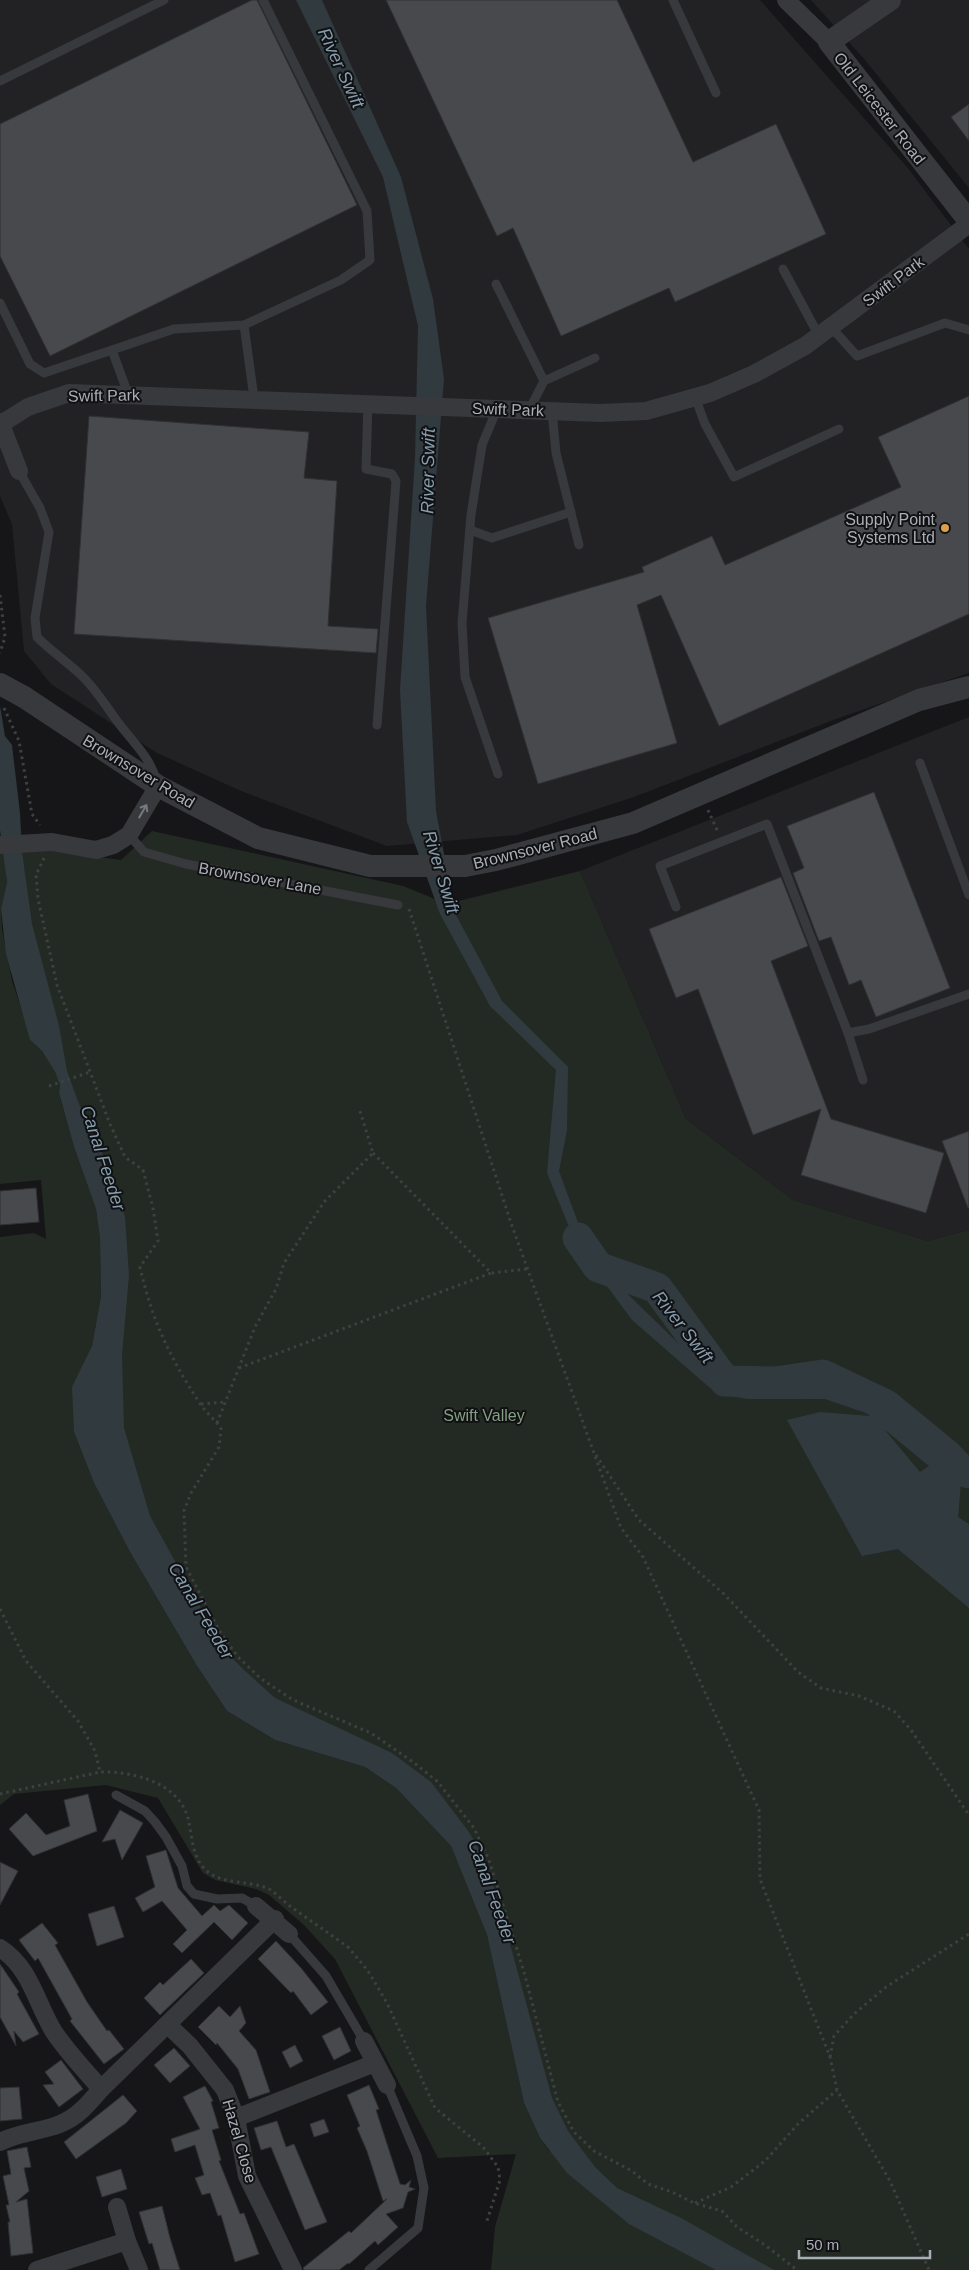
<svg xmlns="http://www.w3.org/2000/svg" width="969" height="2270" font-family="Helvetica,sans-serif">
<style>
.built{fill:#222225}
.green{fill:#232a23}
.water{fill:#313a3f;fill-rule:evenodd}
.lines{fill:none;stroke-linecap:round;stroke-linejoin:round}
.river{stroke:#313a3f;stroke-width:31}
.building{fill:#48494d;stroke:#303133}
.path{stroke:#3e4043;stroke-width:3;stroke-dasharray:2.5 4;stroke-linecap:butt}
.service{stroke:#38393c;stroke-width:9}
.minor{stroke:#38393c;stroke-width:18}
.tertiary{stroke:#38393c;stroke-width:22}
.tertiary-bridge{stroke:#38393c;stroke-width:22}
.oneway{stroke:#77797f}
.poi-dot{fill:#dba04b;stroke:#111113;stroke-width:2}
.labels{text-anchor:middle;stroke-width:4;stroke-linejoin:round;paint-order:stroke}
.street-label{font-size:16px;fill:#aaaeb6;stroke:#111113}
.poi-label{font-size:16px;fill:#aaaeb6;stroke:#111113;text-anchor:end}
.park-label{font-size:16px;fill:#849f83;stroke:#111113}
.water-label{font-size:18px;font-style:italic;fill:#859dad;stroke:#111113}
</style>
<rect width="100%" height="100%" fill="#161618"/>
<g class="built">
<polygon points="0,0 760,0 907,167 969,249 969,673 836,719 634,797 517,835 387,846 241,791 157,753 51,684 24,651 12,524 0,496"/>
<polygon points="811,0 969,0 969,188 865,60"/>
<polygon points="969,717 969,1230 928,1241 793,1200 686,1119 580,871"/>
</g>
<polygon class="green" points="152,831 403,886 447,904 580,871 686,1119 793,1200 928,1241 969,1230 969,2270 491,2270 495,2227 516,2154 438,2158 335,1959 304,1925 269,1895 256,1889 215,1880 203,1873 158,1798 106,1785 14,1794 0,1805 0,1237 34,1233 46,1239 41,1180 0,1184 0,854 4,853 7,882 1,909 2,929 12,981 26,1022 30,1040 42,1051 55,1072 60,1085 59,1094 74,1147 96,1209 100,1239 101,1296 92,1346 86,1363 74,1432 94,1483 130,1552 197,1666 227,1711 275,1740 365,1767 396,1788 451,1846 487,1935 524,2103 540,2138 550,2152 489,1914 436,1808 246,1697 113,1472 112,1241 18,930 18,852 55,851 121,860"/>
<g class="water">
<path d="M 296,0 L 322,0 L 401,177 L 433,299 L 444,379 L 426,606 L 436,811 L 455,913 L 502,1001 L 568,1067 L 567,1130 L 559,1171 L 580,1228 L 608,1275 L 715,1379 L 735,1385 L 827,1386 L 877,1405 L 941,1458 L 947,1455 L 961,1470 L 961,1477 L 969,1481 L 969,1487 L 961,1483 L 958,1517 L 969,1524 L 969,1608 L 898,1549 L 862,1556 L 787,1420 L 820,1412 L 870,1416 L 866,1413 L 825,1399 L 748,1399 L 717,1394 L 632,1320 L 576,1244 L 547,1173 L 556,1070 L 490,1006 L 440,914 L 407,822 L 400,690 L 415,458 L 418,326 L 383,177 ZM 884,1429 L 929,1466 L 920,1472 Z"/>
<polygon points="0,706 5,736 12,745 20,813 22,852 32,924 59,1026 67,1071 79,1104 113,1176 125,1217 129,1275 122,1355 124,1428 150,1516 224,1650 243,1669 275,1698 392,1753 431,1782 469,1832 486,1862 497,1896 552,2098 568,2131 595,2167 617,2188 681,2218 774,2270 716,2270 629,2224 567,2173 540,2138 524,2103 487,1935 451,1846 396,1788 365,1767 275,1740 227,1711 197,1666 130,1552 94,1483 74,1432 72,1387 92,1346 101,1296 100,1239 96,1209 74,1147 59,1093 60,1085 55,1072 42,1051 30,1040 6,954 1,909 7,882 0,830"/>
</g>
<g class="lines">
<polyline class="river" points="578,1238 598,1267 657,1288 725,1381 775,1382 823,1375 886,1405 947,1455 961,1470 969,1473"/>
</g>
<g class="building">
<polygon points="252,0 257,0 357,205 50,356 0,256 0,124"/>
<polygon points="386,0 617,0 693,162 776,124 826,234 675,302 669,288 561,336 513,228 497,236"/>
<polygon points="969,104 969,141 951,117"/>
<polygon points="969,396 969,614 719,726 661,595 637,605 677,743 538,784 488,618 644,572 642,567 712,536 725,565 901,487 878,437"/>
<polygon points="89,416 309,432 304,478 337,481 328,626 378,629 376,653 74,634"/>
<polygon points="874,792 950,988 876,1017 861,980 849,985 831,937 819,941 793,873 804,868 787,826"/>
<polygon points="781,877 808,946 771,961 831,1119 944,1153 926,1213 801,1175 821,1109 753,1135 698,989 676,998 649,929"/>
<polygon points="969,1131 969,1208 968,1208 942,1141"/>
<polygon points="36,1188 39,1222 0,1225 0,1191"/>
<polygon points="88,1794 97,1831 33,1856 9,1829 26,1813 46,1835 70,1826 64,1800"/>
<polygon points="120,1810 143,1823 122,1860 115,1839 102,1842"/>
<polygon points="166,1850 178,1888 202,1916 214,1905 220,1911 229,1905 248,1923 232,1940 214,1922 182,1953 173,1944 187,1930 162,1901 143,1912 135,1898 155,1887 146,1856"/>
<polygon points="0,1862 18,1871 0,1905"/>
<polygon points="114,1906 124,1937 97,1946 88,1914"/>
<polygon points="42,1923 58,1943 55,1945 87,2002 107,2031 109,2030 124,2049 104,2064 70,2021 72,2019 38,1958 35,1961 19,1940"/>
<polygon points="276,1941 301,1968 328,2002 311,2015 293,1991 291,1993 258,1959"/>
<polygon points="191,1959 204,1973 160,2015 144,1998 160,1982 163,1985"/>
<polygon points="0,1964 19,1992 17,1994 39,2034 23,2042 14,2031 16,2046 0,2017"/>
<polygon points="219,2006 230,2017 240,2006 246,2023 239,2031 256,2050 270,2092 249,2099 238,2069 217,2043 216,2045 198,2027"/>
<polygon points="340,2027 351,2051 334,2060 322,2036"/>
<polygon points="295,2045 303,2061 290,2068 282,2052"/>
<polygon points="174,2048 190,2066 170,2083 154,2065"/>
<polygon points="61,2060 83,2089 59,2107 43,2085 54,2084 45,2072"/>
<polygon points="369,2085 379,2109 376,2110 400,2184 405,2185 411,2180 409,2187 415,2189 408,2192 403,2208 386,2214 398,2227 378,2245 375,2241 349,2264 348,2263 339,2270 304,2270 303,2268 349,2231 351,2233 387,2199 383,2201 367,2151 357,2128 360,2126 347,2095"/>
<polygon points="205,2086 213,2101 211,2102 219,2128 212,2130 221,2160 219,2161 240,2214 244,2213 259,2254 235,2262 221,2215 218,2216 210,2193 202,2195 195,2178 204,2175 195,2145 175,2152 171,2139 200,2129 183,2097"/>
<polygon points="19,2087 22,2119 0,2121 0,2088"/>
<polygon points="123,2095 137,2111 126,2123 76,2159 64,2142"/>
<polygon points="324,2119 329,2132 314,2137 310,2124"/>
<polygon points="277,2121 286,2147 294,2144 327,2222 305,2230 271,2147 261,2150 254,2128"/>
<polygon points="27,2147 31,2167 24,2168 29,2191 16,2202 27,2199 33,2253 11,2256 8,2222 10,2222 6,2205 9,2205 3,2176 11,2174 7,2151"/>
<polygon points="121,2169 127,2189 102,2197 96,2177"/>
<polygon points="162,2206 170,2238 180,2270 160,2270 152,2243 149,2244 139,2212"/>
</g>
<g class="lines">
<g class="path">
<polyline points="0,595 5,637 0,653"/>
<polyline points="4,708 19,741 32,814 40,825"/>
<polyline points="708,810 718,832"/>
<path d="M 44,858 L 36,875 L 38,899 L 57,985 L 110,1124 L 125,1157 L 143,1170 L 153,1208 L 158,1241 L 140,1267 C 152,1320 169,1356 199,1402 C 205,1412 215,1419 221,1429 L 219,1447 L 191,1493 L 184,1511 L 186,1567 L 220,1632 L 238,1657 L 260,1678 L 293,1700 L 371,1733 L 413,1762 L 438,1782 L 474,1828 L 489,1860 L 524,1972 L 558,2102 L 574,2132 L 594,2151 L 632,2171 L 648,2184 L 672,2192 L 694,2203 L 722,2211 L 737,2227 L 765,2245 L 797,2270"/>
<polyline points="409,909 511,1223 621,1528 643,1557 759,1810 760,1879 830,2057 837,2090 890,2181 929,2270"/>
<polyline points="49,1086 90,1072"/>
<polyline points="373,1153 491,1273 527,1269"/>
<polyline points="239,1368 491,1273"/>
<polyline points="201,1404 225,1402"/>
<polyline points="217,1423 255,1327 276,1289 284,1263 324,1202 373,1153 360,1111"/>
<polyline points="596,1455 639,1520 724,1594 798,1672 821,1688 859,1696 894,1711 911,1730 969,1815"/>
<path d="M 0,1609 L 26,1661 L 78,1721 L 95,1751 L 100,1772 C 132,1771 178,1782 188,1818 C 192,1835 192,1859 207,1871 C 223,1885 250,1880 269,1889 C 276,1893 283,1901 290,1906 C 309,1920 329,1933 349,1948 L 368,1971 L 387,2003 L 435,2108 L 483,2147 L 498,2167 L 500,2180 L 486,2224"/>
<polyline points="0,1794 100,1772"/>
<polyline points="830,2057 834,2036 854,2014 886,1987 969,1934"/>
<polyline points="695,2203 731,2187 765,2161 798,2124 837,2090"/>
</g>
<g class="service">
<polyline points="673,0 716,93"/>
<polyline points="0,81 164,0"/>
<polyline points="783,269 819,336"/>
<polyline points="496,284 544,381 529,410"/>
<polyline points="0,303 30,364 44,373 174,329 244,325 341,280 370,260 367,211 263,0"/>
<polyline points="244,325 254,398"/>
<polyline points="831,327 857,356 945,323 969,330"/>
<polyline points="112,350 128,394"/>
<polyline points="544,381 595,358"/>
<polyline points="695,397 705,424 734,477 839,429"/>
<polyline points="368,403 366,469 392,474 396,481 377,725"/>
<polyline points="497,409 482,445 471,515 462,623 465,677 498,774"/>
<polyline points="552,411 556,453 579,545"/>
<path d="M 19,471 L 40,508 L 49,532 L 35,618 L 37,637 C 51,651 67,662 81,675 C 96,689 105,705 117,721 C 131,740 149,756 156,779"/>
<polyline points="470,530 492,538 571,512"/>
<polyline points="920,763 969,895"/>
<polyline points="129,835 144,852 186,864 398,905"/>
<polyline points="676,907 660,866 767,824 848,1033 869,1029 969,994"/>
<polyline points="848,1033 863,1080"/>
<polyline points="116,1795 145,1811 155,1822 166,1837 182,1866 187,1886 194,1894 217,1899 242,1898 256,1906"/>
<polyline points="289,1934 326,1976 364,2041"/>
<polyline points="369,2270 418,2228 424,2188 417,2156 387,2085"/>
</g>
<g class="minor">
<polyline points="786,0 829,42"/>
<polyline points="0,422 19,471"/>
<polyline points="1,424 28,407 69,393 600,413 646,411 710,393 754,374 805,346 969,224"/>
<polyline points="0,845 52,842 96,850 113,845 129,835 158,786"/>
<polyline points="256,1906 289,1934"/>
<path d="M 0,1948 C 31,1968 36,2003 54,2032 C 68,2053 85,2070 101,2089"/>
<polyline points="168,2025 190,2046 225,2090 236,2118 247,2176 293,2270"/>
<polyline points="364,2041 387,2085"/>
<polyline points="236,2118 375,2063"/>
<path d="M 0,2142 C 19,2132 40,2132 60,2124 C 78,2117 89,2103 101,2089 L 275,1919"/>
<polyline points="117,2207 127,2241 139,2270"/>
<polyline points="37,2270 127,2241"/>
</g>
<g class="tertiary">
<polyline points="890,0 829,42 969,221"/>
<polyline points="24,697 158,786 258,838 370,866 465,866 496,860 633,823 919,700 969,687"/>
</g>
<polyline class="tertiary-bridge" points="0,684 24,697"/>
</g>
<defs><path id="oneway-shaft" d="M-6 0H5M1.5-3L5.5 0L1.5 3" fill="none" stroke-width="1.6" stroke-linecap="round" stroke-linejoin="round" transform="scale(1.25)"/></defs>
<use class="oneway" href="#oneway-shaft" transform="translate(143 811) rotate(-60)"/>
<circle class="poi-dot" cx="945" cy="528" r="5"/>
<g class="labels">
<g class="street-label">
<text transform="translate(880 108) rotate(52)" y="6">Old Leicester Road</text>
<text transform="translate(893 281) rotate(-37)" y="6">Swift Park</text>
<text transform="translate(104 395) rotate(-1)" y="6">Swift Park</text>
<text transform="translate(508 409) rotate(2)" y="6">Swift Park</text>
<text transform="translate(139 771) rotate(31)" y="6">Brownsover Road</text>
<text transform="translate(535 848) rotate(-14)" y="6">Brownsover Road</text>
<text transform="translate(260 878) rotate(10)" y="6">Brownsover Lane</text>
<text transform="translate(240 2141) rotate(74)" y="6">Hazel Close</text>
</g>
<g class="poi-label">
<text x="935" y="525">Supply Point<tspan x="935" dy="18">Systems Ltd</tspan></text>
</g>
<g class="park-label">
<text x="484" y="1421">Swift Valley</text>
</g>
<g class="water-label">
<text transform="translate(341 68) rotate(65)" y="6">River Swift</text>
<text transform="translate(428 471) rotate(-89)" y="6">River Swift</text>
<text transform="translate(441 872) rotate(73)" y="6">River Swift</text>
<text transform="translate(103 1158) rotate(72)" y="6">Canal Feeder</text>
<text transform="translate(683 1327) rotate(52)" y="6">River Swift</text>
<text transform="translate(201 1611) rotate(59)" y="6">Canal Feeder</text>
<text transform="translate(492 1892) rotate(70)" y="6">Canal Feeder</text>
</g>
</g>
<path d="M799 2250v8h131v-8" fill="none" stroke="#aaaeb6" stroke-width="2.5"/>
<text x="806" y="2250" font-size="15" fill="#aaaeb6" stroke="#111113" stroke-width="4" paint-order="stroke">50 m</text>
</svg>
